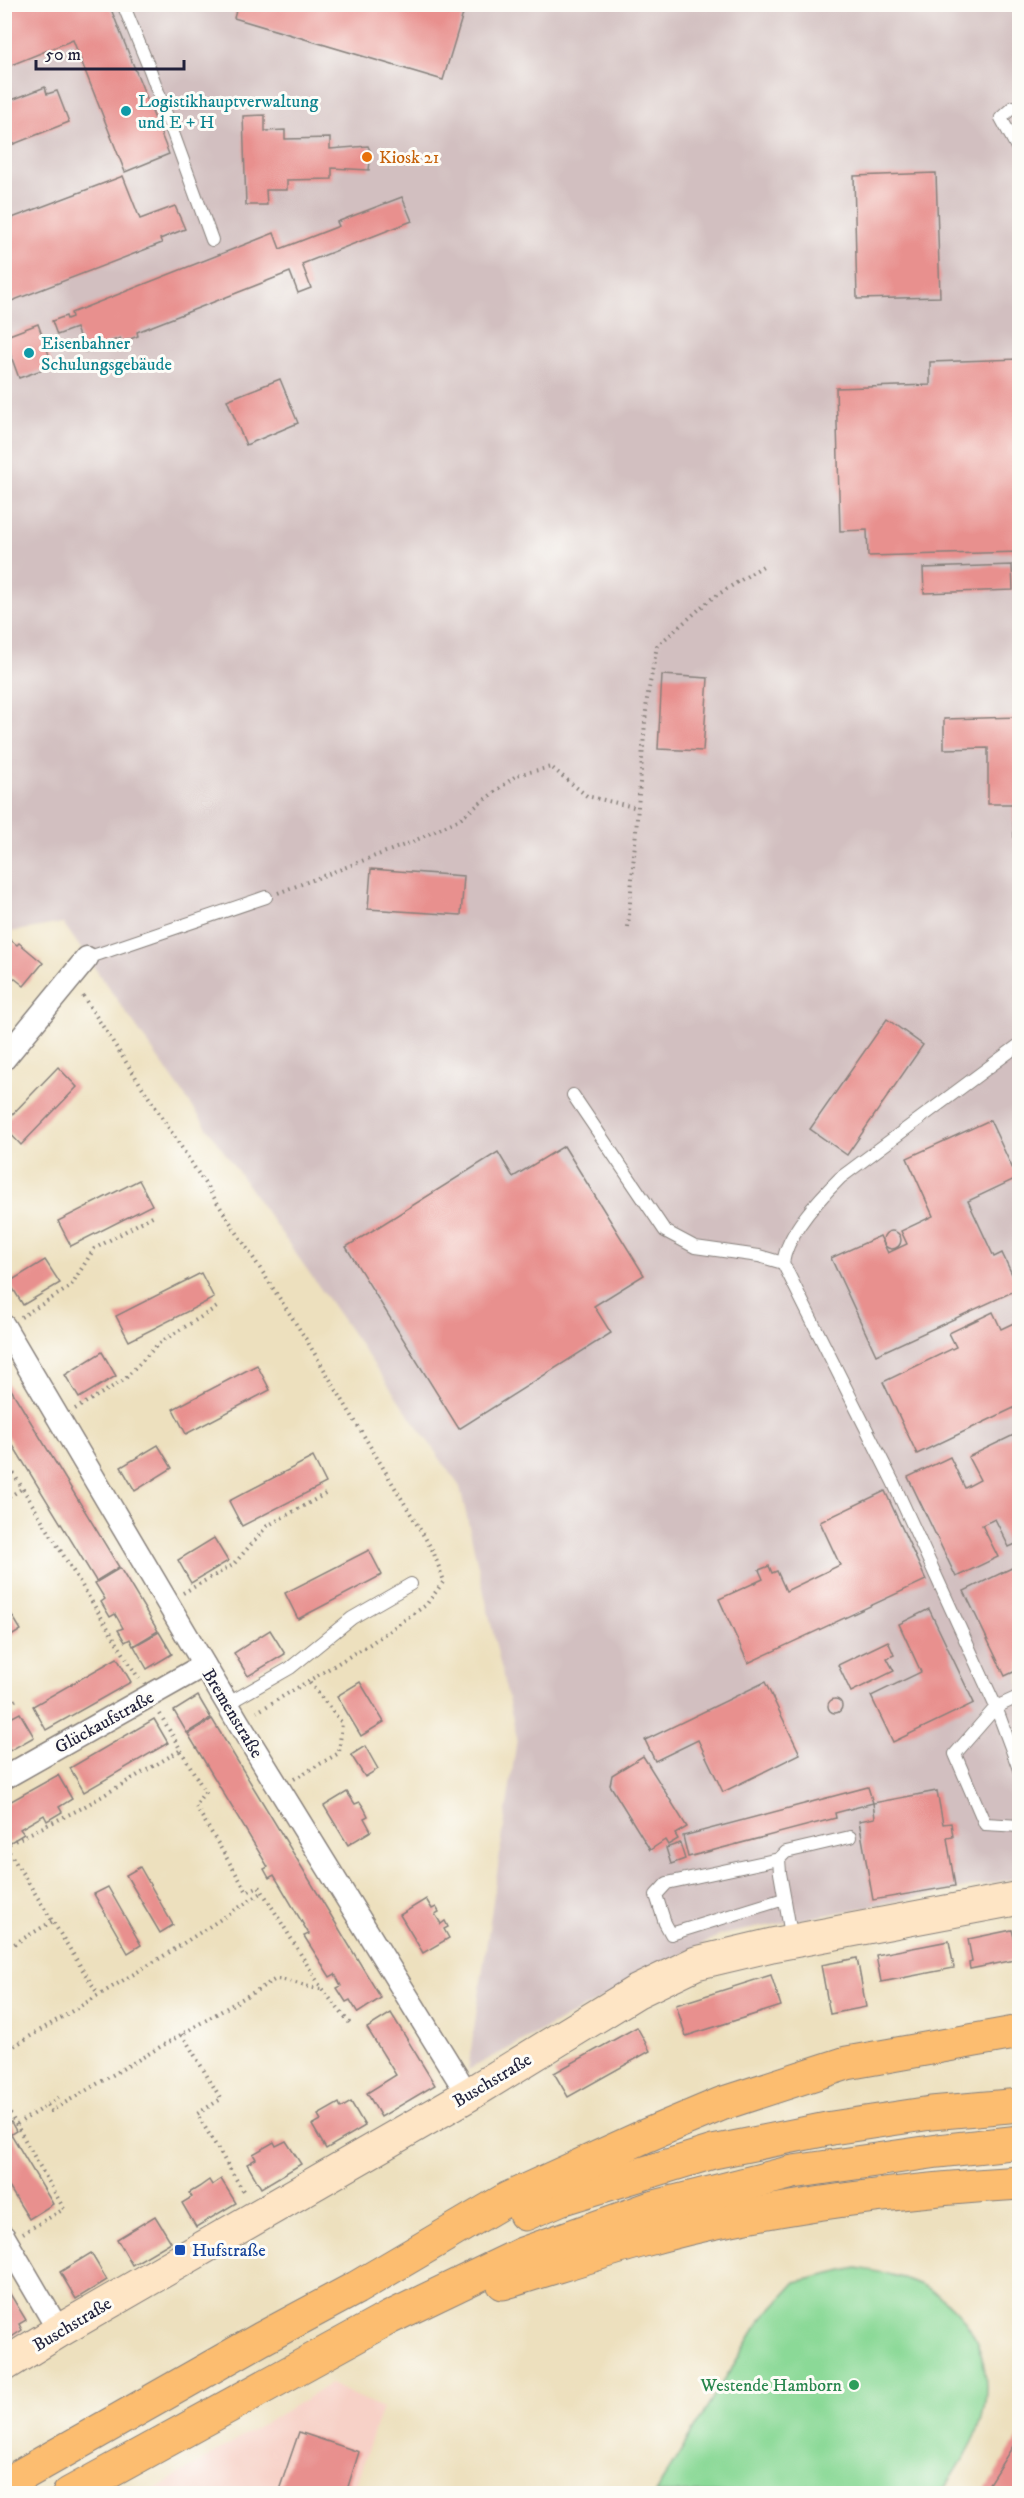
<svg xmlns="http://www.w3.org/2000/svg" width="1024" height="2498" font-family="'IM FELL DW Pica',serif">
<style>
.built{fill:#f7d1c7}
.industrial{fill:#d2bfc0}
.green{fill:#8bd997;stroke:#567e69;stroke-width:1.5}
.building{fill:#e8908e}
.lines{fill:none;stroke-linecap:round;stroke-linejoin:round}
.lane-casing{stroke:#88817c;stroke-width:14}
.street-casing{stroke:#88817c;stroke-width:25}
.secondary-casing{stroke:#88817c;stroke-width:35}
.highway-casing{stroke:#88817c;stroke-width:35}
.path{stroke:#88817c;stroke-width:4;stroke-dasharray:1.5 4.5;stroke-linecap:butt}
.lane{stroke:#fff;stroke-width:12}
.street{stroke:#fff;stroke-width:22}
.secondary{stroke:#fee5c5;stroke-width:33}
.highway{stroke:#fcbd6f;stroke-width:33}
.culture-dot{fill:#0f9aa8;stroke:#fdfcf7;stroke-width:2}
.food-dot{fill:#e8710a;stroke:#fdfcf7;stroke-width:2}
.transit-dot{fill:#1a4fb4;stroke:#fdfcf7;stroke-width:2}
.leisure-dot{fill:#2e9e5b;stroke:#fdfcf7;stroke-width:2}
.labels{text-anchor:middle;stroke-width:6;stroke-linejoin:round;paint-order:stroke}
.culture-label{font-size:18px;fill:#0d838f;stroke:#fdfcf7;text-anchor:start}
.food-label{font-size:18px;fill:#c56008;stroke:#fdfcf7;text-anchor:start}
.street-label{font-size:18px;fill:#22223b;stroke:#fdfcf7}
.transit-label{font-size:18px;fill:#164399;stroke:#fdfcf7;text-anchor:start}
.leisure-label{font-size:18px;fill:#27864d;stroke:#fdfcf7;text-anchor:end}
</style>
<rect width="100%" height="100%" fill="#fdfcf7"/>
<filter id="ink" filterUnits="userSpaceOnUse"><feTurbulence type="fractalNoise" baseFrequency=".0167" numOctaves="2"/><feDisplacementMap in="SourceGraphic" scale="12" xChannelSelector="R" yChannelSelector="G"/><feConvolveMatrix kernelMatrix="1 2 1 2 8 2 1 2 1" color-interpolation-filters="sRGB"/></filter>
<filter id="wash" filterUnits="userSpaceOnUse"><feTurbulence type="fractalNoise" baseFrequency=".008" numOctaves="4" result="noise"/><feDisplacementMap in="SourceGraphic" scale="24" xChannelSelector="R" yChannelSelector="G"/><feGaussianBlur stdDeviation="1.35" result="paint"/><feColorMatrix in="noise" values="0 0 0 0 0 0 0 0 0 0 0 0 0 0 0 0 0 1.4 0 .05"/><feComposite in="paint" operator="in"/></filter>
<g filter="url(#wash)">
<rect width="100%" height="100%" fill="#ede0be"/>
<polygon class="built" points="330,2384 382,2408 353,2493 147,2494"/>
<polygon class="industrial" points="5,5 1019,5 1019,1878 720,1935 468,2070 517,1738 460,1487 63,923 5,933"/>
<path class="green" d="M 857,2268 C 878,2272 899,2275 919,2284 C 975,2309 1000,2373 978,2430 C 970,2452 954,2473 942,2493 L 655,2493 L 761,2320 L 796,2282 Z"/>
<g id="blocks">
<g class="building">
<polygon points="4,4 109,4 169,154 125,172 73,40 4,68"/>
<polygon points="238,4 466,4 443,80 234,18"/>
<polygon points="45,87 47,94 57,91 69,122 4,148 4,103"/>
<polygon points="265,115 265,131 285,130 285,139 330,138 330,149 368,146 371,153 369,170 332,168 332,179 287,180 287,190 266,190 267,205 246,205 243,116"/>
<polygon points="936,173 940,297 857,299 854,176"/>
<polygon points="123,176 140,219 175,206 185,229 160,239 162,243 4,304 4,221"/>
<polygon points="402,197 412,221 302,264 311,288 298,293 290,272 137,332 138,336 122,342 120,338 85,352 76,328 57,335 52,321 66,316 67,319 72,317 71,313 274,233 280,249 339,226 337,222"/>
<polygon points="38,324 53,366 19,378 4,337"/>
<polygon points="1020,359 1020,552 868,556 867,530 840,531 836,388 930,385 930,362"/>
<polygon points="280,379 298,423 246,445 227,400"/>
<polygon points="1012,565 1013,590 924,593 923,568"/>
<polygon points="662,675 708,678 703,751 658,749"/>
<polygon points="1020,717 1020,846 1014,846 1013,804 988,804 988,748 944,749 944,719"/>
<polygon points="371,869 464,876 461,915 368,909"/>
<polygon points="4,935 17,945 19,943 43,963 24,986 4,970"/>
<polygon points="887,1019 923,1045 847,1155 810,1129"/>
<polygon points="58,1067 77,1087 21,1145 4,1127 4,1123"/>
<polygon points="990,1120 1017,1178 968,1201 994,1257 1002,1253 1019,1289 876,1355 831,1258 880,1236 888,1253 907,1244 901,1231 933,1216 907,1158"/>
<polygon points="564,1146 644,1275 594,1306 611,1333 459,1429 346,1247 498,1152 513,1177"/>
<polygon points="139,1180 152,1205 71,1246 58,1221"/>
<circle cx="892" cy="1240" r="9"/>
<polygon points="45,1260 60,1283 23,1305 9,1282"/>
<polygon points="201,1273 214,1298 129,1341 116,1316"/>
<polygon points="993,1312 1001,1329 1020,1320 1020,1405 917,1454 883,1382 956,1347 949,1333"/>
<polygon points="102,1352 116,1376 79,1398 65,1375"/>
<polygon points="257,1365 270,1390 186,1434 173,1409"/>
<polygon points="4,1378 119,1567 96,1581 6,1434 4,1435"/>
<polygon points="1020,1432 1020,1542 1009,1547 995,1519 982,1525 998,1557 956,1577 908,1477 950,1457 965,1488 980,1480 968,1457"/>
<polygon points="158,1445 172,1468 135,1491 121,1467"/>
<polygon points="313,1457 326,1483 242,1526 229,1501"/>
<polygon points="885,1491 926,1580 748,1663 719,1599 763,1579 759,1570 769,1566 772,1573 777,1571 786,1591 840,1565 820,1522"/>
<polygon points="214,1538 228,1561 191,1583 178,1560"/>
<polygon points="369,1550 382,1575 298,1619 285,1593"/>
<polygon points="1020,1564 1020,1669 1005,1676 964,1591"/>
<polygon points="120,1568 158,1631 133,1646 130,1639 125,1642 118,1630 123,1628 115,1614 110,1617 101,1602 105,1599 95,1583"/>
<polygon points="4,1602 21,1630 8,1638 4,1633"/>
<polygon points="929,1609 974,1703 893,1742 871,1696 921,1672 899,1624"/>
<polygon points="270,1630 285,1654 248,1676 234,1653"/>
<polygon points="159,1632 172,1654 147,1669 134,1646"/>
<polygon points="888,1641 894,1655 887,1658 894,1671 851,1692 838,1665"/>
<polygon points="117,1658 131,1682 46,1730 33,1706"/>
<polygon points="360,1682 384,1722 361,1736 337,1696"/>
<polygon points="765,1682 800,1754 723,1792 698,1740 655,1761 645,1740"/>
<polygon points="198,1696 211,1718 187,1733 174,1711"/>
<circle cx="835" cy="1706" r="7"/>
<polygon points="20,1713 34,1737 4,1754 4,1715 7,1720"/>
<polygon points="154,1719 168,1743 84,1792 70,1768"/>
<polygon points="212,1719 381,1998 358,2013 350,2000 346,2002 337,1988 341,1986 335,1974 330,1977 304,1936 309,1934 274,1875 269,1878 264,1869 268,1867 188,1734"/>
<polygon points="365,1746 378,1769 365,1777 351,1755"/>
<polygon points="643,1756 687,1827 675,1834 678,1839 668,1845 665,1840 650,1850 610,1785 612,1775"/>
<polygon points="58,1775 72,1799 59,1807 62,1812 47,1821 44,1815 20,1829 24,1834 9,1843 4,1838 4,1805"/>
<polygon points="868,1787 873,1803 835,1813 836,1818 688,1857 683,1836"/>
<polygon points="937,1791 943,1824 951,1823 953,1837 947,1838 955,1886 873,1900 859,1821 875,1818 873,1803"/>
<polygon points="347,1792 355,1804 360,1802 364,1808 368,1816 364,1818 371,1831 348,1845 324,1806"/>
<polygon points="680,1843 685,1859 671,1864 666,1848"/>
<polygon points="140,1867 173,1925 160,1933 126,1875"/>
<polygon points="108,1887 141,1945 128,1953 94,1894"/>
<polygon points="426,1899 432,1909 436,1907 439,1912 435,1914 441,1924 445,1921 448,1927 444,1929 449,1938 423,1953 400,1915"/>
<polygon points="1012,1930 1020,1959 970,1969 969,1963 972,1962 968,1939"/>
<polygon points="949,1941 954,1968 881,1982 876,1955"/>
<polygon points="857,1958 866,2007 830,2014 821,1965"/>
<polygon points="771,1975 781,2006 686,2036 676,2005"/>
<polygon points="391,2013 435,2085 381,2117 367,2093 396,2075 367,2028"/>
<polygon points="637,2027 650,2051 568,2097 554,2073"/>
<polygon points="351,2102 365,2126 326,2149 312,2125 321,2120 318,2115 339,2103 341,2108"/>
<polygon points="4,2122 6,2125 11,2122 16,2131 11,2134 53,2204 29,2219 4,2179"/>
<polygon points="286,2141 301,2164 261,2188 247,2164 256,2159 253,2154 274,2142 276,2146"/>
<polygon points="221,2179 236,2203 196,2227 182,2203 192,2197 189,2193 199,2187 209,2180 212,2185"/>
<polygon points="155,2216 171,2242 132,2265 117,2239"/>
<polygon points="91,2253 107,2280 76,2299 60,2272"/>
<polygon points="4,2284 26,2320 19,2324 22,2330 4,2342"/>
<polygon points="299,2432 359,2452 346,2493 278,2493"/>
<polygon points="1020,2435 1020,2493 983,2493"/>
</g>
</g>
</g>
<g filter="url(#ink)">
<use href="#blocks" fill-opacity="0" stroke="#88817c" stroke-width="1.5"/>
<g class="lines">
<defs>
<g id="lane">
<polyline points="123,4 150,70 212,240"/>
<polyline points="1013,107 1001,118 1020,153"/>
<polyline points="87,958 266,897"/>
<path d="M 1020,1044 L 840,1178 C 819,1199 787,1233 783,1263 L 893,1482 L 996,1707 L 955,1754 L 985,1824 L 1020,1826"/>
<polyline points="573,1095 665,1231 695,1247 759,1256 783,1263"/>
<polyline points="1020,1696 996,1707 1020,1772"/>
<polyline points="227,1704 290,1668 352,1618 411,1584"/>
<polyline points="779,1859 667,1883 656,1895 665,1923 671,1934 784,1899"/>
<polyline points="792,1940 780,1873 779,1859 786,1852 850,1837"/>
</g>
<g id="street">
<polyline points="4,1059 87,958"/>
<polyline points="4,1326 238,1722 468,2095"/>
<polyline points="4,1778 204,1665"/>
<polyline points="4,2237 59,2331"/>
</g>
<polyline id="secondary" points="4,2365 59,2331 468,2095 636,1992 696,1963 772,1945 1020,1898"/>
<g id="highway">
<polyline points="525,2214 560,2199 713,2152 832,2128 931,2113 1020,2105"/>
<path d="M 503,2283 C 576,2261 650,2235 726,2220 C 823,2200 921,2189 1020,2183"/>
<polyline points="4,2485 261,2339 356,2288 507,2199 645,2136 721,2104 847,2063 1020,2032"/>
<polyline points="69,2494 389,2318 522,2254 651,2208 793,2172 938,2151 1020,2142"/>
</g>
</defs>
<use href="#lane" class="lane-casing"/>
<use href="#street" class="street-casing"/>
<use href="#secondary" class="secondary-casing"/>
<use href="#highway" class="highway-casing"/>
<g class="path">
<polyline points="278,893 412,842 458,820 517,775 551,767 587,796 638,808"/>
<polyline points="628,927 647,699 657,646 711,599 763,566"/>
<polyline points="83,996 304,1336 433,1551 444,1581 426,1605 370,1644 257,1712"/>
<polyline points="21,1317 70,1287 94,1249 154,1215"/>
<polyline points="75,1409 124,1380 159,1343 217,1307"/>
<polyline points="4,1458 139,1679"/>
<polyline points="4,1500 23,1488"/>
<polyline points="183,1593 233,1565 267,1526 327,1493"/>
<polyline points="4,1706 19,1698"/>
<polyline points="160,1714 205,1792 195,1805 247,1892 259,1886 322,1989 352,2026"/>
<polyline points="294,1779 339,1753 342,1723 309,1682"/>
<polyline points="4,1846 80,1809 181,1750"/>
<polyline points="6,1847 98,1994"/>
<polyline points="4,1950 53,1921"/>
<polyline points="182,2034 221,2099 197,2114 245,2194"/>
<polyline points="4,2052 162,1957 263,1892"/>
<polyline points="4,2103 64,2209 23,2233"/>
<path d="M 47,2105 L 51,2111 L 276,1979 C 292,1980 306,1988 322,1989"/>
<polyline points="17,2124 60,2097"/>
</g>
<use href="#lane" class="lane"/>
<use href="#street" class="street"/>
<use href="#secondary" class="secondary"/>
<use href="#highway" class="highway"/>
</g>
</g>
<g class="culture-dot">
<circle cx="126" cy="111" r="6"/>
<circle cx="29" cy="353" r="6"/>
</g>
<circle class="food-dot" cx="367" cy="157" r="6"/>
<rect class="transit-dot" x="174" y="2244" width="12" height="12" rx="3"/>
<circle class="leisure-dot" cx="854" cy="2385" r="6"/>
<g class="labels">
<g class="culture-label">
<text x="138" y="107">Logistikhauptverwaltung<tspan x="138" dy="21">und E + H</tspan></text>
<text x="41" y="349">Eisenbahner<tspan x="41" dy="21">Schulungsgebäude</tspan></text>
</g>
<g class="food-label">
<text x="379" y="163">Kiosk 21</text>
</g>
<g class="street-label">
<text transform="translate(233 1713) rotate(59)" y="6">Bremenstraße</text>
<text transform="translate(104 1722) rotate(-29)" y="6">Glückaufstraße</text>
<text transform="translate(492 2080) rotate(-31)" y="6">Buschstraße</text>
<text transform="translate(72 2324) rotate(-31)" y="6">Buschstraße</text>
</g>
<g class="transit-label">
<text x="192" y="2256">Hufstraße</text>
</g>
<g class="leisure-label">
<text x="842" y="2391">Westende Hamborn</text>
</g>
</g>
<rect width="1024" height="2498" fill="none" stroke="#fdfcf7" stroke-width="24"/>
<path d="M36 60v9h148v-9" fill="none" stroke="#22223b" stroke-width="3"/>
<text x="45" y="60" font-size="18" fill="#22223b" stroke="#fdfcf7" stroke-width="4.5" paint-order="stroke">50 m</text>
</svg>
